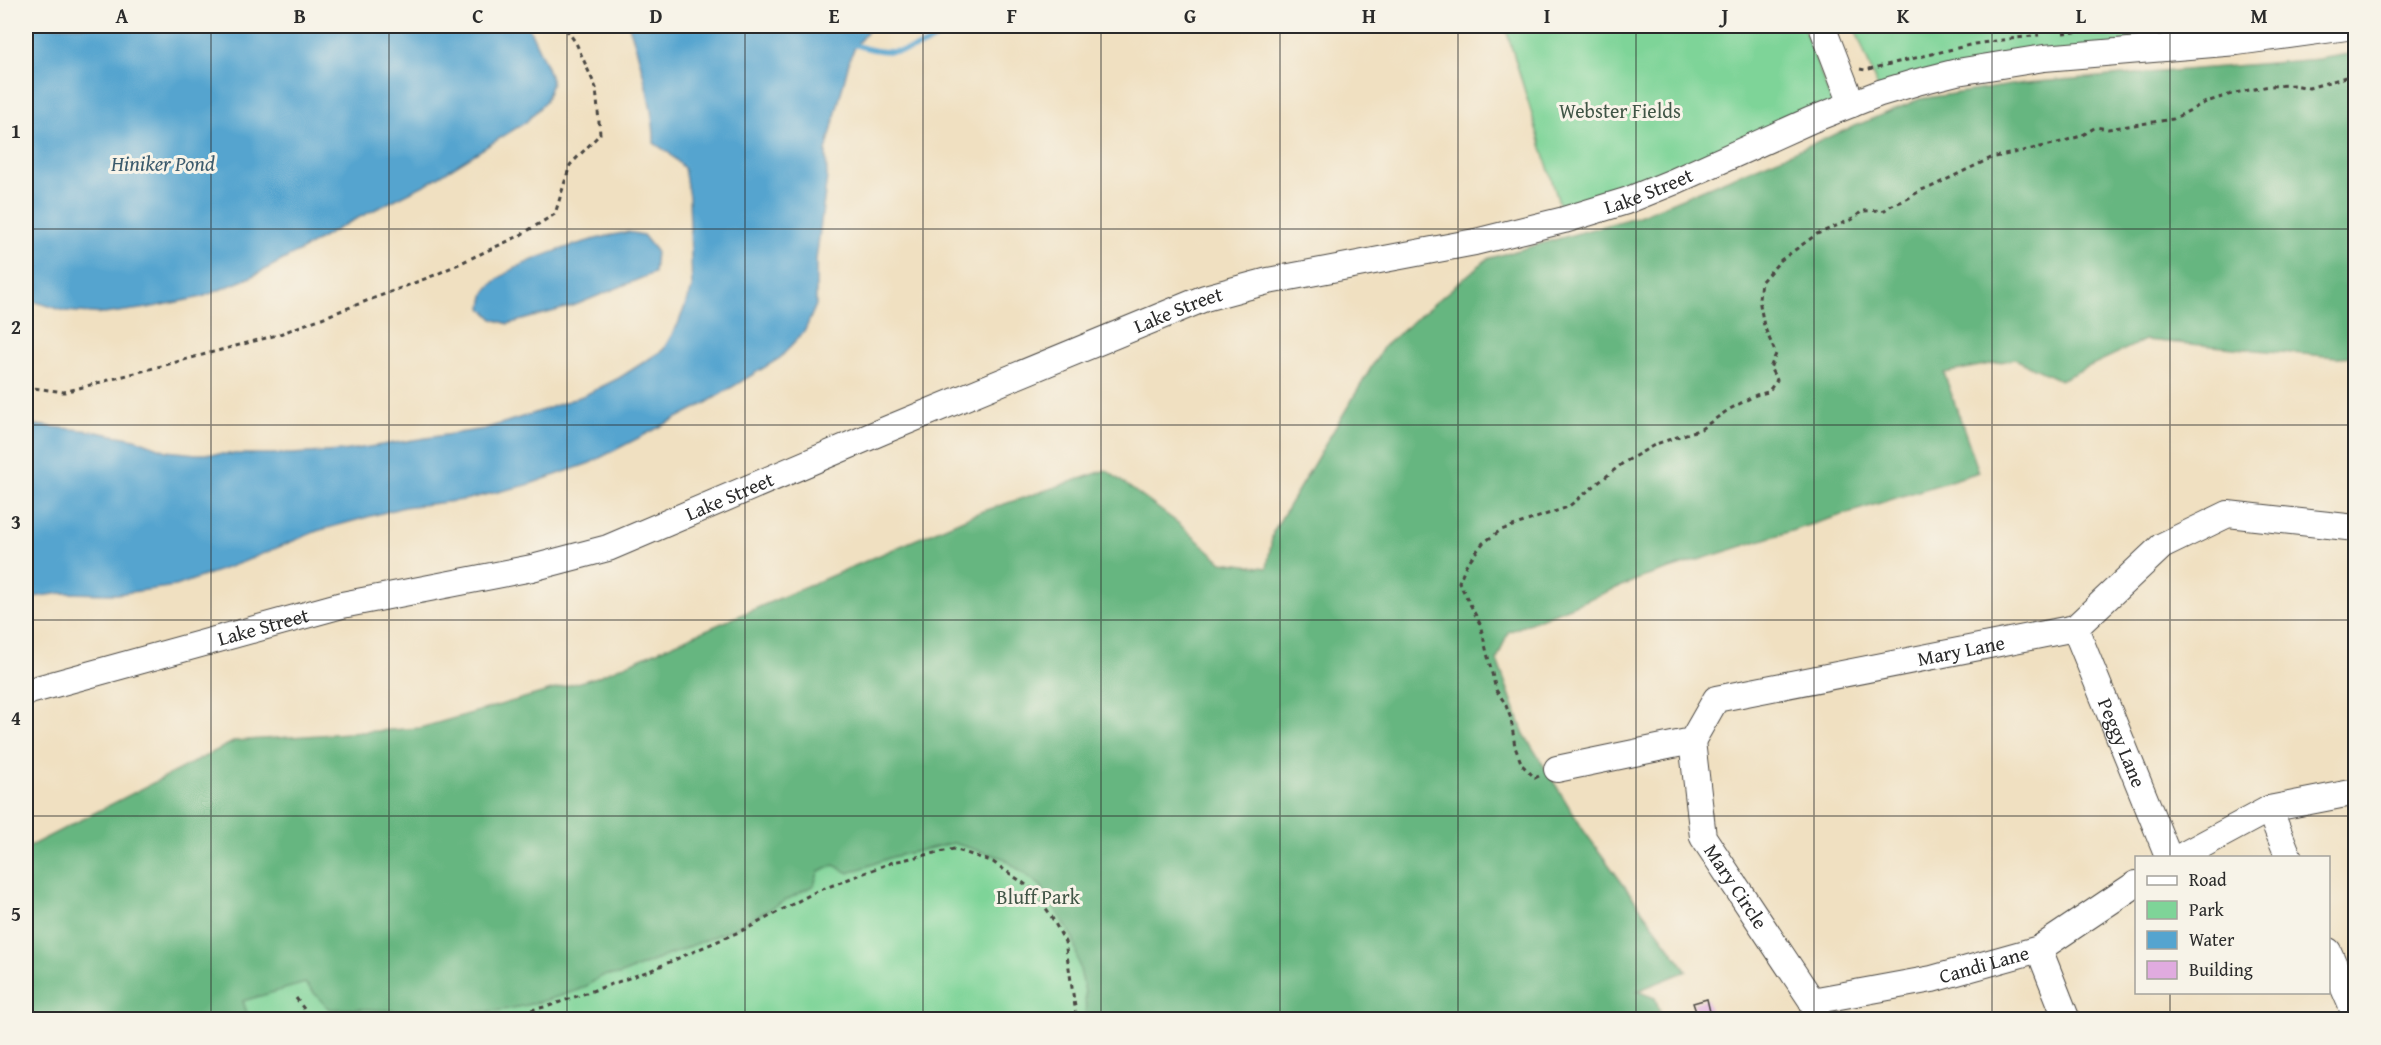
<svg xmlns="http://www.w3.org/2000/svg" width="2381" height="1045" font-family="'Gentium Book Plus',serif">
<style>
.green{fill:#7ed498;stroke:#548062;stroke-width:1.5}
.forest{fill:#66b680;stroke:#487056;stroke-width:1.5}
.water{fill:#55a4cf;stroke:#40687d;stroke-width:1.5}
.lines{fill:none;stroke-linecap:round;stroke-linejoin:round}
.stream{stroke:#55a4cf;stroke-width:5}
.building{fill:#e0abdf}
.minor-casing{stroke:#494642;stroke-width:28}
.path{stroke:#494642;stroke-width:3;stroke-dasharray:4.5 4.5;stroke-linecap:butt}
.minor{stroke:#fff;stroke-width:26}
.grid{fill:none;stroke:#2b2b2b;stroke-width:1.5;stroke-opacity:0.55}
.labels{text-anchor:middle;stroke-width:6;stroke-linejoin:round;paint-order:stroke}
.park-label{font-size:20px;fill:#405546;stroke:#f7f3e8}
.street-label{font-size:20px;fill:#2b2b2b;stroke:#f7f3e8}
.water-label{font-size:21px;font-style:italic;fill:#3c5b6d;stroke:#f7f3e8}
.neatline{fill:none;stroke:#2b2b2b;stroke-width:2}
.grid-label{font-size:20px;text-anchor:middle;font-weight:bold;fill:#2b2b2b}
</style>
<rect width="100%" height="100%" fill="#f7f3e8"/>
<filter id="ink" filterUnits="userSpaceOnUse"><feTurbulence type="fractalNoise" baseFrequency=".0167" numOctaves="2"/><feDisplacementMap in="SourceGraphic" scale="12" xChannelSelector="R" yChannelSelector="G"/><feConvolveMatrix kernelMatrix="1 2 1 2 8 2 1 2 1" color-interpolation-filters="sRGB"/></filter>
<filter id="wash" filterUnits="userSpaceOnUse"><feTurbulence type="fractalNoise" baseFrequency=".008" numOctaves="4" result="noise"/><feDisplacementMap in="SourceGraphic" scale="24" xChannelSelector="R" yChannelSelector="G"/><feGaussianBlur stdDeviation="1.35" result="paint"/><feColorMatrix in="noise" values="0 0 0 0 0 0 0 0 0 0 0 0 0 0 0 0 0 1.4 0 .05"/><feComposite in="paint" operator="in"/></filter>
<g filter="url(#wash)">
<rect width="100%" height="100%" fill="#f0e0c1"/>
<g class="green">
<polygon points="1505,26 1803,26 1835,111 1564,220"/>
<polygon points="1854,26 2354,26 1880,93"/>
<polygon points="1004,779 1573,988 1655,998 1662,1019 151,1020"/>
</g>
<path class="forest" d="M 2355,53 L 2355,356 L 2337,357 L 2145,340 L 2060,380 L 2015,359 L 1944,373 L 1979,472 L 1641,578 L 1508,632 L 1497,660 L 1524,734 L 1584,831 L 1687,971 L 1637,991 L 1655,998 L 1662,1019 L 1086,1019 L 1085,992 L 1073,938 L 1041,886 L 1003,858 L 953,843 L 892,857 L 849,873 L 834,865 L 819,871 L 814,885 L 733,929 L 619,975 C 594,973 598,983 578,990 C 555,998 527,1006 503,1010 C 445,1018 386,1007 329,1009 L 305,983 L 243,1001 L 249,1019 L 26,1020 L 26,848 L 235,741 L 420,728 L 597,677 L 975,514 L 1106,470 L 1178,523 L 1222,562 L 1267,568 L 1273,532 L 1384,346 L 1487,259 L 1639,216 L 1920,99 L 2025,83 L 2319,59 Z"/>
<g class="water">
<polygon points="26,26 526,26 529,28 547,67 552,83 545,102 526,122 430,182 344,225 300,251 251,277 202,297 148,308 104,314 65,311 26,299"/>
<path d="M 629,26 L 872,26 L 856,45 L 850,58 L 826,151 L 827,177 L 816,260 L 816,305 L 805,330 L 780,358 L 706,403 L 590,463 L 527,485 L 464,500 L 404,507 L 317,531 L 243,562 L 176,586 L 117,594 L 63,593 L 26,598 L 26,424 L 91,431 L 135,439 L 167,451 L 196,454 L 291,454 L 343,451 L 484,429 L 535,413 L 585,395 L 619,378 L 663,350 L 678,324 L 692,288 L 689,197 L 684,168 L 669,153 L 654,143 C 655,114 639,54 629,26 Z"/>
<path d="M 628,232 L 643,235 L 656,251 L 654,273 L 573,306 L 508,324 L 493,319 L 482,308 C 483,302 483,294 487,290 C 508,261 593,238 628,232 Z"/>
</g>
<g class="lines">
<path class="stream" d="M 856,45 C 895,59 923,50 955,26"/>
</g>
<g id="blocks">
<polygon class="building" points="1707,999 1712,1020 1699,1020 1693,1003"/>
</g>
</g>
<g filter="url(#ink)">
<use href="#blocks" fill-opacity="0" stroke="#494642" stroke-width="1.5"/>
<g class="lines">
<defs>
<g id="minor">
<polyline points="1822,26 1852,104"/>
<path id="s1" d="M 2075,628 L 2169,858"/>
<path id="s2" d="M 26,692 L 342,605 L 532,568 L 608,548 L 883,431 L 1205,298 L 1268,281 L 1475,242 L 1564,220 L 1626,201 L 1673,182 L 1811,120 L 1880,93 L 1917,82 L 1957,72 L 2044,58 L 2237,42 L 2354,26"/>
<path id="s3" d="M 1692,741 L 1703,837 L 1812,1001 L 1818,1020"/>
<path id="s4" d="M 1557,769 L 1692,741 L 1716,699 L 2075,628 L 2162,546 L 2228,514 L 2356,528"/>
<polyline points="2269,809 2289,858"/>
<polyline points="2178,858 2269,809 2356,792"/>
<polyline points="2039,949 2067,1020"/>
<polyline points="2328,951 2356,1016"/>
<path id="s5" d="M 1812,1001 L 1932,979 L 2039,949 L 2136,884"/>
</g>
</defs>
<use href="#minor" class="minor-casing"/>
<g class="path">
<polyline points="2063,33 2122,28"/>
<polyline points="1860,69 1865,70 1974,44 2039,35"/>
<polyline points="26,387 64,392 277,335 435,275 519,236 555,214 570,165 600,134 596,88 576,43 564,26"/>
<path d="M 1539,776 L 1535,778 L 1522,765 L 1515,747 L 1511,719 L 1505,703 L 1496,690 L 1480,624 L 1459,582 L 1466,565 L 1483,543 L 1501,530 L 1568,507 L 1623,463 L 1656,444 L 1701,429 L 1728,410 L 1756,395 L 1768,392 L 1777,380 L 1770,368 L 1776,354 L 1764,326 L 1759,299 L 1761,282 L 1781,260 L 1817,234 L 1853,219 L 1862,211 L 1885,210 C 1891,204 1896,204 1903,201 C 1914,196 1919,189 1931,187 L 1991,158 L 2054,144 L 2081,136 L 2096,127 L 2108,129 L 2173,119 L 2206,102 L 2235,93 L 2269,86 L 2294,85 L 2309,88 L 2356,74"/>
<polyline points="296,998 312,1020"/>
<polyline points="352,1020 494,1018 549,1006 649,971 750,927 815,892 893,862 954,849 993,862 1032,889 1050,914 1065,942 1077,1020"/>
<polyline points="1720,1020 1720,1019"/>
</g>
<use href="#minor" class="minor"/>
</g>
</g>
<path class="grid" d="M 211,26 L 211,1020M 389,26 L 389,1020M 567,26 L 567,1020M 745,26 L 745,1020M 923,26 L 923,1020M 1101,26 L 1101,1020M 1280,26 L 1280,1020M 1458,26 L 1458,1020M 1636,26 L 1636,1020M 1814,26 L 1814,1020M 1992,26 L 1992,1020M 2170,26 L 2170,858M 26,229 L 2356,229M 26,425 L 2356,425M 26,620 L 2356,620M 26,816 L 2356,816M 2170,992 L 2170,1020"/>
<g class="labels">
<g class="park-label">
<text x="1620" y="118">Webster Fields</text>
<text x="1038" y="904">Bluff Park</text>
</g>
<g class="street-label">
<text dy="7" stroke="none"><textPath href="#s2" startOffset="1704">Lake Street</textPath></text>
<text dy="7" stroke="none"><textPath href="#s2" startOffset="1218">Lake Street</textPath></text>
<text dy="7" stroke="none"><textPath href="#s2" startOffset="732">Lake Street</textPath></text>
<text dy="7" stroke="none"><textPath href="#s2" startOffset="246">Lake Street</textPath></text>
<text dy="7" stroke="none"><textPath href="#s4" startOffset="436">Mary Lane</textPath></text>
<text dy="7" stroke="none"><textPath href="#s1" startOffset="124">Peggy Lane</textPath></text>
<text dy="7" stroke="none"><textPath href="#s3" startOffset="156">Mary Circle</textPath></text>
<text dy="7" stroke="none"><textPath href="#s5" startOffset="176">Candi Lane</textPath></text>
</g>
<g class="water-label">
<text x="163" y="171">Hiniker Pond</text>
</g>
</g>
<rect width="2381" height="1045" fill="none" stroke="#f7f3e8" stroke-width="66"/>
<rect x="2135" y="856" width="195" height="138" fill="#f7f3e8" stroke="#a5a39c" stroke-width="1.5"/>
<rect x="2147" y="876" width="30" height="9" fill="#ffffff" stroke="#a5a39c" stroke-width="1.5"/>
<text x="2189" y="886" font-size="18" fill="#2b2b2b">Road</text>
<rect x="2147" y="901" width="30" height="18" fill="#7ed498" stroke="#a5a39c" stroke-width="1.5"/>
<text x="2189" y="916" font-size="18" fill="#2b2b2b">Park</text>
<rect x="2147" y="931" width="30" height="18" fill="#55a4cf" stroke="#a5a39c" stroke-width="1.5"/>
<text x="2189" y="946" font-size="18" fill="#2b2b2b">Water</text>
<rect x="2147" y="961" width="30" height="18" fill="#e0abdf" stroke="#a5a39c" stroke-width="1.5"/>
<text x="2189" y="976" font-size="18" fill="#2b2b2b">Building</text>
<rect x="33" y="33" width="2315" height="979" class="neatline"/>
<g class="grid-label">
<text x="122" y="23">A</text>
<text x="300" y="23">B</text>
<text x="478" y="23">C</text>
<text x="656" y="23">D</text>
<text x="834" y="23">E</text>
<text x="1012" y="23">F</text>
<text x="1190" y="23">G</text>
<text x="1369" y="23">H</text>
<text x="1547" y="23">I</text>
<text x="1725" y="23">J</text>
<text x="1903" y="23">K</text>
<text x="2081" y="23">L</text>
<text x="2259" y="23">M</text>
<text x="16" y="138">1</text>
<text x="16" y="334">2</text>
<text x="16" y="529">3</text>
<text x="16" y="725">4</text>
<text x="16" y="921">5</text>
</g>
</svg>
